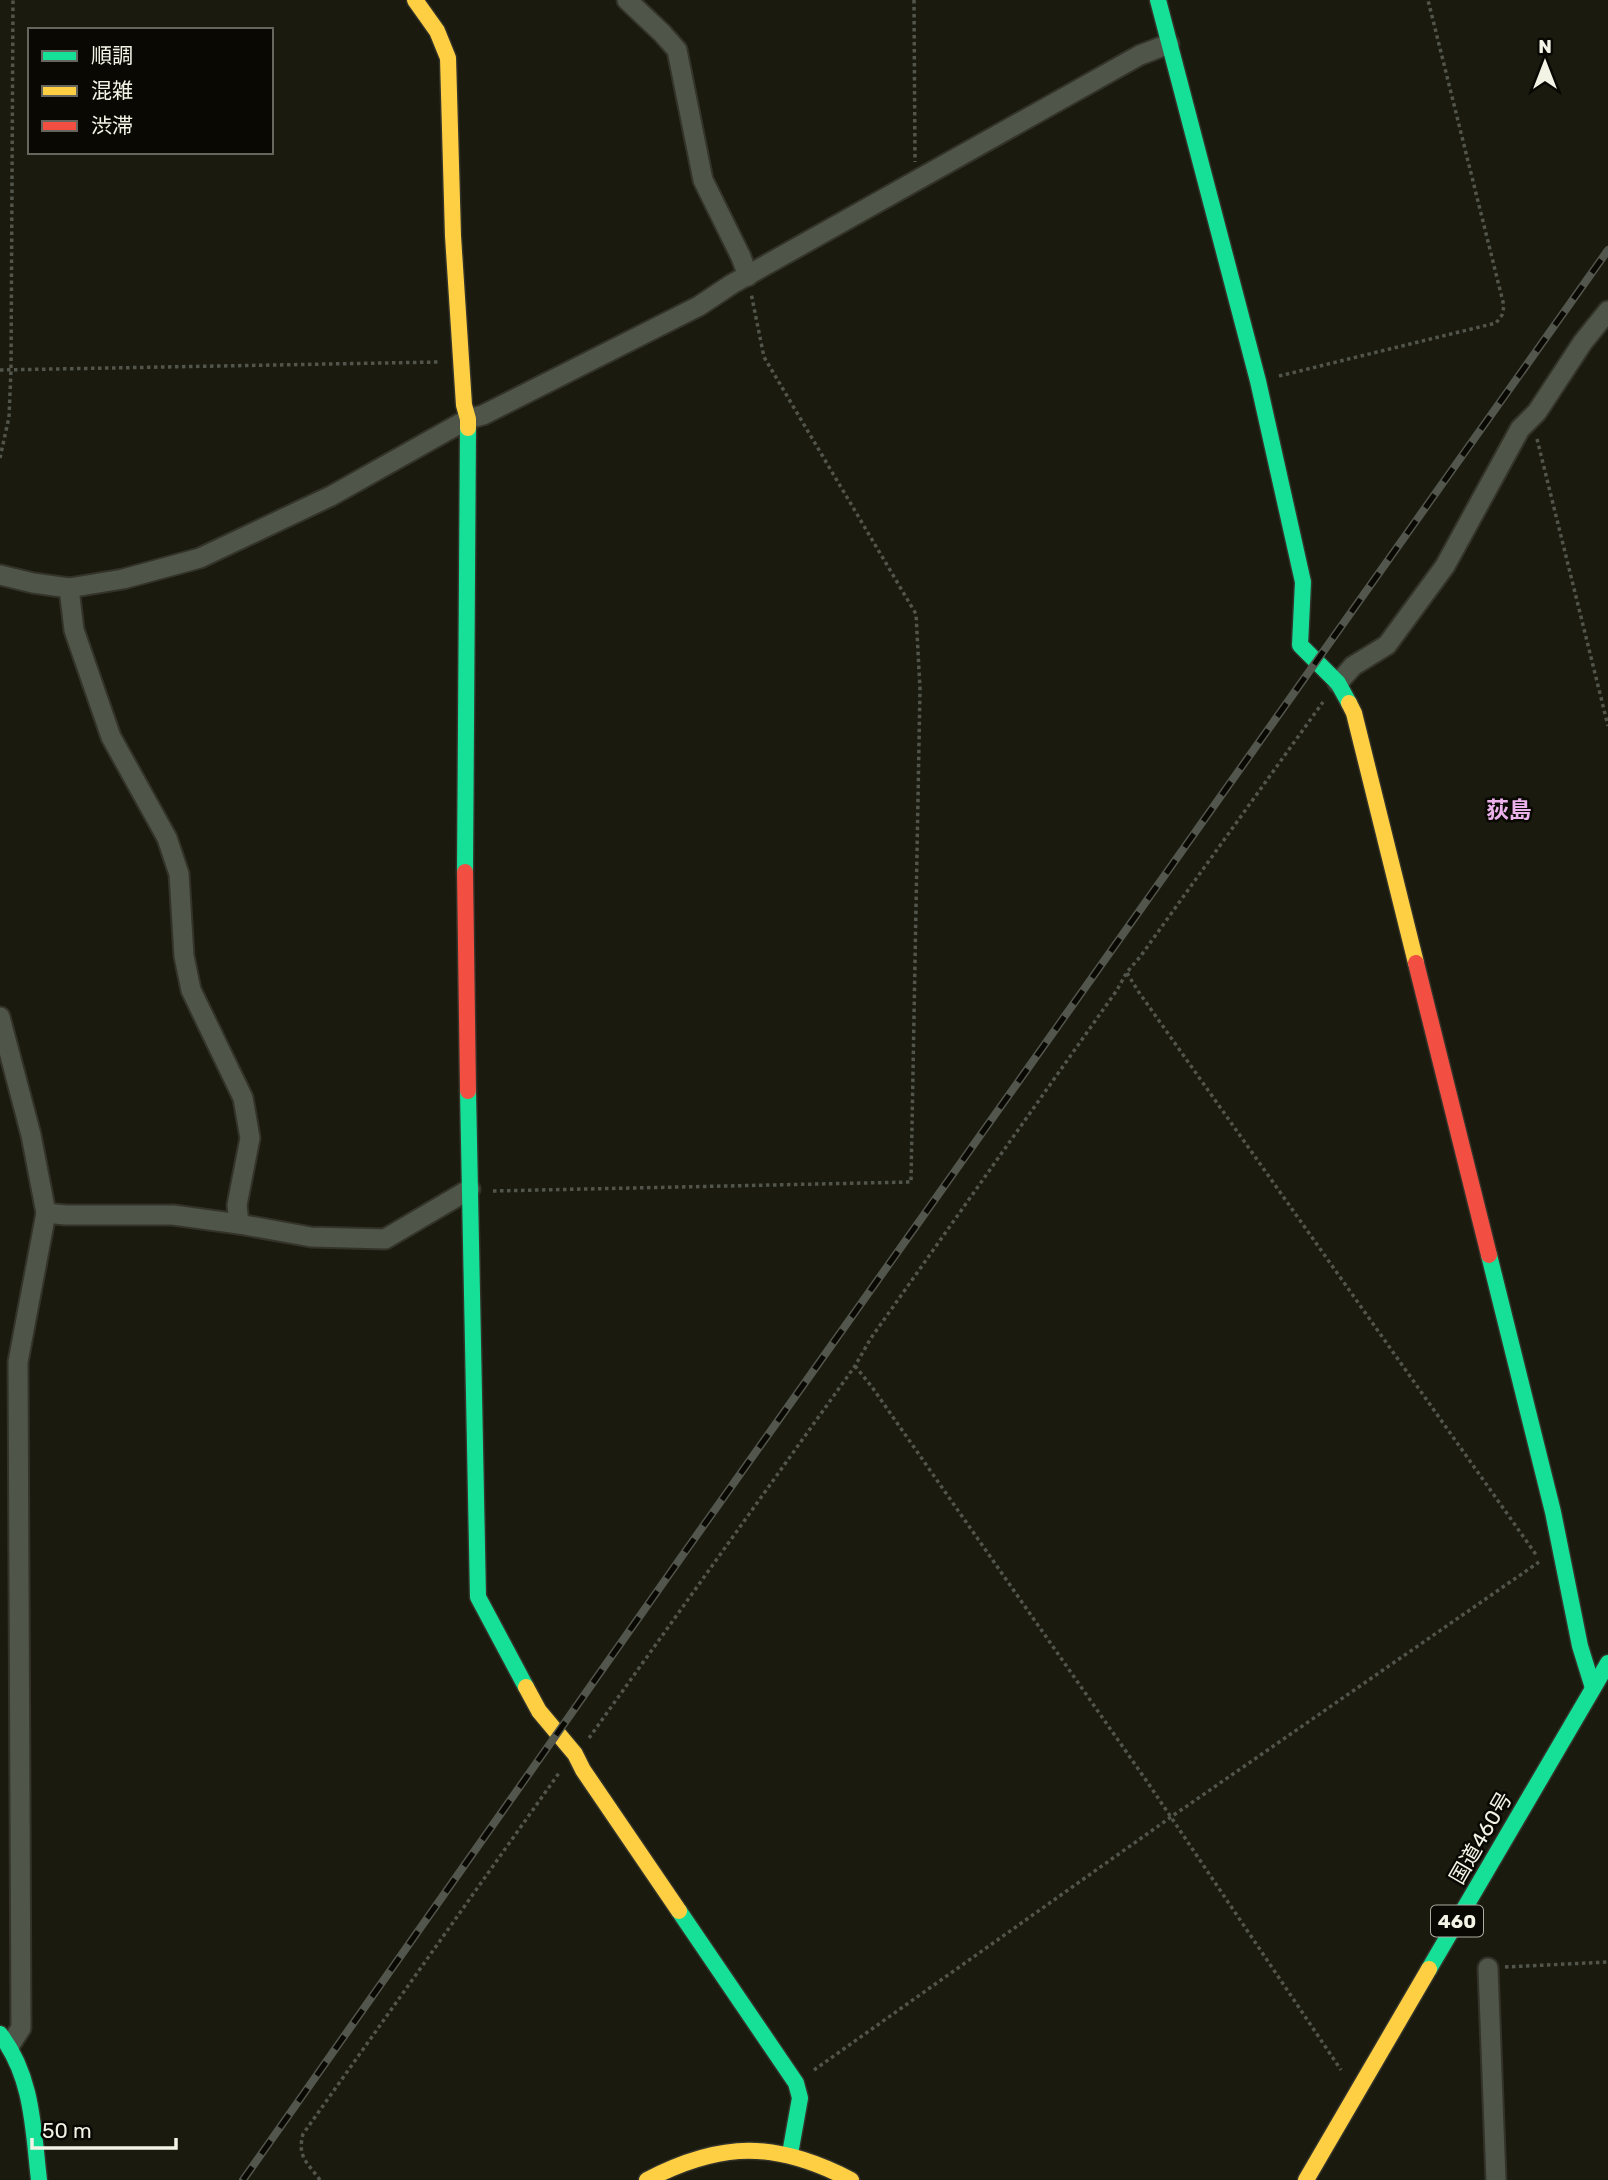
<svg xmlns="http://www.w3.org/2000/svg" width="1608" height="2180" font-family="Rubik,'Noto Sans JP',sans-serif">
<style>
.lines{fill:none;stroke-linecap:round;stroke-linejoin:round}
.street-casing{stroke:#33332a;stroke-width:23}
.fast-casing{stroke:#33332a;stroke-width:19}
.slow-casing{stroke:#33332a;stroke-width:19}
.jam-casing{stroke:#33332a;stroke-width:19}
.path{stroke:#51554c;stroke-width:3.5;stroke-dasharray:3.5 3.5;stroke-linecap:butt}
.street{stroke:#4f5549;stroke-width:19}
.fast{stroke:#16e098;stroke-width:16}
.slow{stroke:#ffcf43;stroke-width:16}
.jam{stroke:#f24e42;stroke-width:16}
.rail-casing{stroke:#52564c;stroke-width:8}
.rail{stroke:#090803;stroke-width:5;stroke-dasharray:16;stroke-linecap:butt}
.labels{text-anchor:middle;stroke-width:5;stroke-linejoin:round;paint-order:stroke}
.shield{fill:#090803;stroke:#adaca2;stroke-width:2}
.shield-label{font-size:19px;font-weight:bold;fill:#f3f3e6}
.street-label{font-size:21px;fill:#f3f3e6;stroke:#090803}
.neighbourhood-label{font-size:23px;font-weight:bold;fill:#ebb1eb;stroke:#090803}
</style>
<rect width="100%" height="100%" fill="#1a1a0f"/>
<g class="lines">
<defs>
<g id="street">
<polyline points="627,0 662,33 677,50 703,180 741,257 748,276"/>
<polyline points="0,575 33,583 69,588 123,579 200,558 331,496 468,419 483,415 699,306 732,284 1140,55 1169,44"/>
<polyline points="69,588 74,630 111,737 167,838 179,874 184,956 191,990 243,1098 250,1138 237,1205 239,1224"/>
<polyline points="1338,683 1353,666 1387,645 1445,566 1520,429 1537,412 1583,342 1608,311"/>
<polyline points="0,1017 31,1135 46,1213 18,1362 21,2028 10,2045"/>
<polyline points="46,1213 65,1215 173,1215 239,1224 311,1237 385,1239 470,1189"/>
<polyline points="1488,1968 1496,2180"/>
</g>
<g id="fast">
<polyline points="1158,0 1258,381 1303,582 1300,645 1338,683 1349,703"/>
<polyline points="465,872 468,428"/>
<polyline points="468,1091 478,1597 526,1687"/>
<polyline points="1489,1255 1553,1512 1580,1646 1593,1688"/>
<polyline points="679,1911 796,2083 800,2098 790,2154"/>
<polyline points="1429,1969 1608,1663"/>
<path d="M 0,2034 C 33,2077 33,2129 39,2180"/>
</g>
<g id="slow">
<polyline points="415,0 437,31 448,58 453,236 464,405 468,419 468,428"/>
<polyline points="1349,703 1354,713 1416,963"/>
<polyline points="526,1687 539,1711 575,1754 583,1770 679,1911"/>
<path d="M 647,2180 C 722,2141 776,2141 851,2180"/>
<polyline points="1306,2180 1429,1969"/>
</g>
<g id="jam">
<polyline points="465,872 468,1091"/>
<polyline points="1416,963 1489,1255"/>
</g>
</defs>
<use href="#street" class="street-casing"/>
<use href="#fast" class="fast-casing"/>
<use href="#slow" class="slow-casing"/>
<use href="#jam" class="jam-casing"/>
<g class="path">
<polyline points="914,0 915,162"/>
<polyline points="0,370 438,362"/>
<polyline points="1279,376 1496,323 1502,315 1504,306 1428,0"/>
<polyline points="1537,439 1608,726"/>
<polyline points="0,458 9,417 11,370 13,0"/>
<polyline points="1127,973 1138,991 1537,1556"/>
<polyline points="493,1191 911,1182 920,689 916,614 764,357 751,293"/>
<polyline points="855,1366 872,1387 1148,1783 1341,2070"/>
<polyline points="589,1738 855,1366 871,1338 1117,990 1127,972 1140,957 1323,702"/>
<polyline points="1505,1967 1608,1962"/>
<polyline points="814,2070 1171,1817 1539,1562"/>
<path d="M 320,2180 C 307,2162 297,2157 303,2134 L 559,1773"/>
</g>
<use href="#street" class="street"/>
<use href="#fast" class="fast"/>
<use href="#slow" class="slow"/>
<use href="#jam" class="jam"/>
<defs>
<polyline id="rail" points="243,2180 687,1549 1608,250"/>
</defs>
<use href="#rail" class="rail-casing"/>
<use href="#rail" class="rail"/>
</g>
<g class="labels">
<rect class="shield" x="1431" y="1905.5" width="52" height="31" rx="5"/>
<g class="shield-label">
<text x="1457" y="1928">460</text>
</g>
<g class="street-label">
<text transform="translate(1481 1838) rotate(-60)" y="7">国道460号</text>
</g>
<g class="neighbourhood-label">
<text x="1509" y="818">荻島</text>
</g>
</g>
<rect x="28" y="28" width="245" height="126" fill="#090803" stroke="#67665e" stroke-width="2"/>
<rect x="42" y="51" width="35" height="10" fill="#16e098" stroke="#67665e" stroke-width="2"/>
<text x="91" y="63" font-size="21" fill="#f3f3e6">順調</text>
<rect x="42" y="86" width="35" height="10" fill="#ffcf43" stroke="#67665e" stroke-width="2"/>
<text x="91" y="98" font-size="21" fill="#f3f3e6">混雑</text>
<rect x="42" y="121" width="35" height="10" fill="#f24e42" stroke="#67665e" stroke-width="2"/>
<text x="91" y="133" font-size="21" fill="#f3f3e6">渋滞</text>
<g transform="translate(1545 63)" stroke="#090803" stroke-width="5" paint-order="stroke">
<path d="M0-5L12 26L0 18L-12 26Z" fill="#f3f3e6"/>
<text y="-10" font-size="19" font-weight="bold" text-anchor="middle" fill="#f3f3e6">N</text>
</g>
<path d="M32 2138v10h144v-10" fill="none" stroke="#f3f3e6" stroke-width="3.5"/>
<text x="42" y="2138" font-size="21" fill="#f3f3e6" stroke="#090803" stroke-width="5" paint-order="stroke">50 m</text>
</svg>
